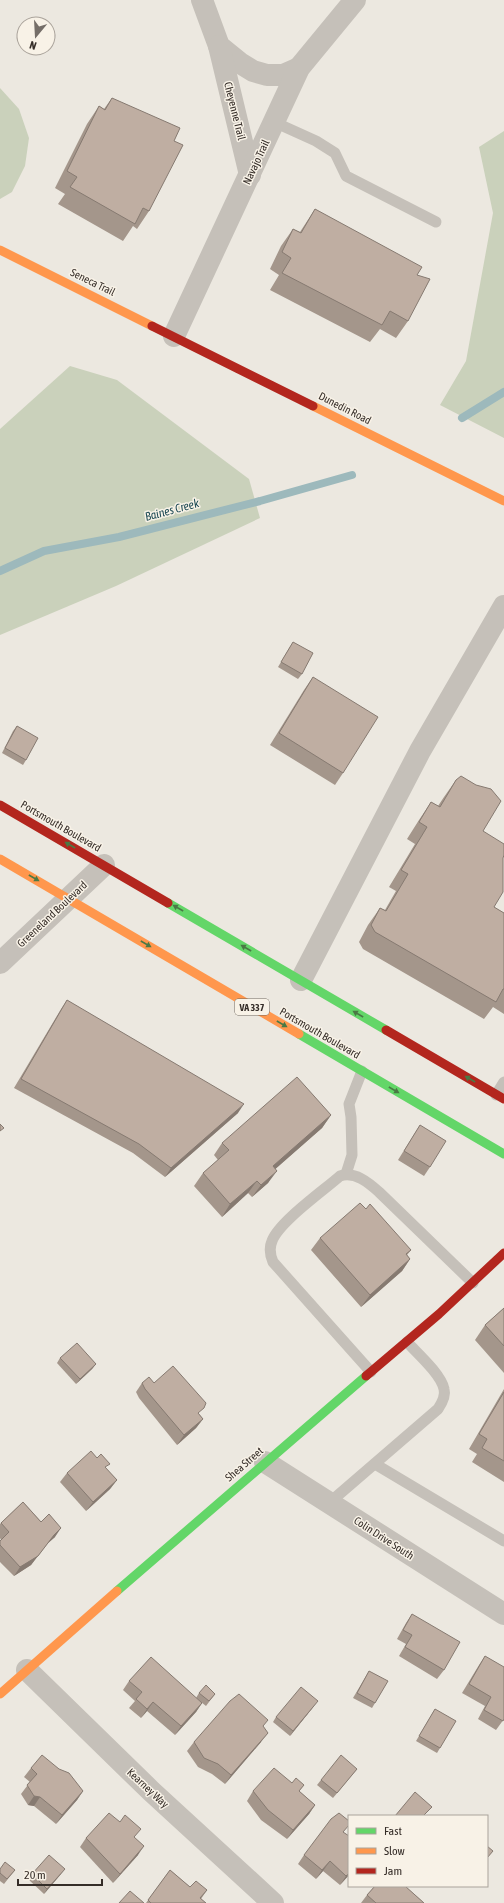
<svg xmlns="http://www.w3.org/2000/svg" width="504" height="1903" font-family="'Asap Condensed',sans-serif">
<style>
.green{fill:#cad1bb}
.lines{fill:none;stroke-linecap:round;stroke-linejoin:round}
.stream{stroke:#9db9bc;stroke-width:8}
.lane{stroke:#c5c0b9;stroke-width:11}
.street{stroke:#c5c0b9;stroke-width:22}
.fast{stroke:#63d668;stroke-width:9}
.slow{stroke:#ff974d;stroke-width:9}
.jam{stroke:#b3261e;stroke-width:9}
.wall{fill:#a4968b}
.shaded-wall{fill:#867a71}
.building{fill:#bfaea2;stroke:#867a71}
.oneway{fill:#4a7945}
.labels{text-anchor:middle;stroke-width:3;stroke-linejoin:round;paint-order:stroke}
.shield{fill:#f8f2e7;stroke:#706861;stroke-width:1}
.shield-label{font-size:10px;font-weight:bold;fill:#352d28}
.street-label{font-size:11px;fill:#352d28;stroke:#f8f2e7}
.water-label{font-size:12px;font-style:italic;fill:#1f4b55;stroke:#f8f2e7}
</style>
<rect width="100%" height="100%" fill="#ece8e0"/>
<g class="green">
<polygon points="0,88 19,109 29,138 25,166 12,192 0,199"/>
<polygon points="504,131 504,438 440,405 466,361 493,213 479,147"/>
<polygon points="70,366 117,380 249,479 260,518 116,586 0,635 0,429"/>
</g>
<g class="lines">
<g class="stream">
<polyline points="462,418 504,392"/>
<polyline points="0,571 44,551 119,537 260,501 352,475"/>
</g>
<g class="lane">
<polyline points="274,122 316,141 335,153 346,176 436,222"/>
<polyline points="496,1095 504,1082"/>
<polyline points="346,1174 352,1155 351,1117 349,1104 362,1071"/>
<path d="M 371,1372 L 273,1262 C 270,1255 269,1248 272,1241 C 279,1222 323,1191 340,1176 C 355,1171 369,1183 379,1192 L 473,1283"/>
<polyline points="375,1464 504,1541"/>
<path d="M 329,1503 L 438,1409 C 442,1403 446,1396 444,1389 C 441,1374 417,1353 407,1342"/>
</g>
<g class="street">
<polyline points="202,0 219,46 240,63 253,71 267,75 283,75 299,68"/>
<polyline points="219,46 250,175"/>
<polyline points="174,336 299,68 355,0"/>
<polyline points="0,963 104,865"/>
<polyline points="301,980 420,751 504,606"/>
<polyline points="265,1462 504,1614"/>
<polyline points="27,1670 151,1791 273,1903"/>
</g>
<g class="fast">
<polyline points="168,903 386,1030"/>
<polyline points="299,1034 504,1154"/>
<polyline points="117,1591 366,1376"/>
</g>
<g class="slow">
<polyline points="0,250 152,326"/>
<polyline points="313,406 504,501"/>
<polyline points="0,859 299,1034"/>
<polyline points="0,1694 117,1591"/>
</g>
<g class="jam">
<polyline points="152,326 313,406"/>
<polyline points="0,805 168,903"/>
<polyline points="386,1030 504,1099"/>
<polyline points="366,1376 439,1314 504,1253"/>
</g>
</g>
<g class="wall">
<polygon points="112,98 174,141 149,211 137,229 133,226 123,241 58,204 65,194 55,188 87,124 99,106 104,109"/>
<polygon points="315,209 417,275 408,321 396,338 380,329 370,342 270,290 279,275 270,269 281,246 293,229 300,232"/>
<polygon points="293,642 302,674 298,679 278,667"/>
<polygon points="313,677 343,773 335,785 270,745 304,690"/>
<polygon points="17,726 26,760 23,765 2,753 13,731"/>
<polygon points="456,780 483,831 503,858 494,907 504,913 504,1014 493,1007 484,1019 363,949 359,942 368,925 380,908 385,910 396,891 389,887 415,844 407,839 419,820 431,802 438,806 444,797"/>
<polygon points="67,1000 238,1113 165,1177 133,1153 14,1088 61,1009"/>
<polygon points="331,1115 322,1128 275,1169 268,1183 252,1197 248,1193 222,1217 194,1186 203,1173 218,1160 214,1155 222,1143"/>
<polygon points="420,1125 430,1167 424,1176 398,1160"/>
<polygon points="366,1209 411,1250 407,1255 410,1259 402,1271 361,1307 311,1250 320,1238"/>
<polygon points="504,1308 504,1373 475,1340 485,1325"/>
<polygon points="60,1358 96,1364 92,1369 76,1384 57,1363"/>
<polygon points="142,1383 154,1383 199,1414 203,1419 196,1428 177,1445 139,1398 136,1392"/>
<polygon points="504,1389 504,1482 472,1462 477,1454 469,1449"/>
<polygon points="106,1469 117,1480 110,1489 86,1511 60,1482 67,1473"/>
<polygon points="23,1502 55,1537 47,1544 31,1565 14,1576 0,1562 0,1541 1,1540 0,1538 0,1524"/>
<polygon points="412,1614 444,1670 437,1679 399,1656 406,1644 397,1639 406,1623"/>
<polygon points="485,1656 504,1719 496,1730 478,1719 485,1706 462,1693 479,1665"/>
<polygon points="369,1671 375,1703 372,1708 353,1698"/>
<polygon points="129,1681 202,1703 196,1712 175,1735 147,1711 141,1718 129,1708 135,1701 123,1690"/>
<polygon points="199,1693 215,1694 206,1706 196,1698"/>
<polygon points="314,1706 290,1736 273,1722 276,1717"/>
<polygon points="435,1709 440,1748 437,1753 416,1741"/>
<polygon points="263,1726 261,1742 225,1784 212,1774 198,1767 187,1751 194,1742"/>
<polygon points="31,1768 83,1791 77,1800 56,1824 34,1806 28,1805 21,1794 30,1782 24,1777"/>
<polygon points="357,1769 333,1798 317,1785 321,1780"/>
<polygon points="292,1783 304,1785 299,1791 315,1805 309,1814 287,1839 261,1820 247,1801 253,1791"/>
<polygon points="120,1822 135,1838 138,1855 113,1883 80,1847 86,1838"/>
<polygon points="344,1832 349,1875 340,1885 323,1871 316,1879 298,1864 304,1855"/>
<polygon points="0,1869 15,1870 4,1884 0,1881"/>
<polygon points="170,1870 190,1887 207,1890 201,1899 205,1903 146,1903"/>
<polygon points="32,1874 61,1874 44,1894 28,1879"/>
<polygon points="375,1886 406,1886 406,1887 424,1903 361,1903 367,1895"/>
</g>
<g class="shaded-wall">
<polygon points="244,1104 238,1113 165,1177 171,1168"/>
<polygon points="331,1115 322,1128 264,1179 273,1166"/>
<polygon points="277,1171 268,1183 252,1197 261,1185"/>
<polygon points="257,1181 248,1193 222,1217 230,1204"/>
<polygon points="410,1259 402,1271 361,1307 370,1295"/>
<polygon points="96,1364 92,1369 76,1384 80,1379"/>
<polygon points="203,1419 196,1428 177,1445 184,1435"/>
<polygon points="117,1480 110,1489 86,1511 93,1502"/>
<polygon points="61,1528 55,1537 47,1544 31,1565 14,1576 20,1567"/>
<polygon points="318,1701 290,1736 293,1731"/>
<polygon points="153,1702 147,1711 141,1718 147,1709"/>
<polygon points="202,1703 196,1712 175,1735 181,1726"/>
<polygon points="268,1733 261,1742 225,1784 231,1775"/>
<polygon points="83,1791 77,1800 56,1824 62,1815"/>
<polygon points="34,1796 40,1797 34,1806 28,1805"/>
<polygon points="315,1805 309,1814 287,1839 293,1830"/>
<polygon points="144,1846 138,1855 113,1883 120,1874"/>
<polygon points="330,1861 323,1871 316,1879 322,1870"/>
<polygon points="65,1869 61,1874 44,1894 47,1889"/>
<polygon points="349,1873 349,1875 340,1885 346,1876"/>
</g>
<g class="building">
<polygon points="112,98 180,128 174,141 183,145 149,211 143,208 135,224 70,187 77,177 67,171 99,106 105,110"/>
<polygon points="315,209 422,267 417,275 430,279 408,321 390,311 382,325 282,273 291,258 282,252 293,229 301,233"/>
<polygon points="293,642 313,653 302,674 281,662"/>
<polygon points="313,677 378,717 343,773 279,733"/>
<polygon points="17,726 38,738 26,760 5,748"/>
<polygon points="461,776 476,785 491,789 501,801 483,831 504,844 504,855 503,858 503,892 494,907 504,913 504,989 503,989 496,1002 375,932 371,925 380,908 386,911 408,874 401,870 427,827 419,822 431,802 440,807 456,780"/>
<polygon points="67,1000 244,1104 171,1168 139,1144 21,1079"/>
<polygon points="297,1077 331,1115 273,1166 277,1171 261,1185 257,1181 230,1204 203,1173 229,1150 222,1143"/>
<polygon points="0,1124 4,1128 0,1131"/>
<polygon points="420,1125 446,1141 430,1167 404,1151"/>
<polygon points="360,1203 366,1209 370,1204 411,1250 406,1254 410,1259 370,1295 320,1238"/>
<polygon points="504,1308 504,1346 485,1325"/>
<polygon points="77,1343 96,1364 80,1379 60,1358"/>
<polygon points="173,1366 206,1403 204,1408 198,1413 203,1419 184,1435 145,1389 142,1383 149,1377 154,1383"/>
<polygon points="504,1392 504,1461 482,1448 487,1439 479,1434"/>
<polygon points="91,1451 97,1458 101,1454 110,1464 105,1467 117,1480 93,1502 67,1473"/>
<polygon points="23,1502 41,1522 49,1514 61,1528 54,1535 38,1556 20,1567 0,1545 0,1541 9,1532 1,1523"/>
<polygon points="412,1614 460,1642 444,1670 405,1647 412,1635 403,1630"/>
<polygon points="485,1656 504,1667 504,1719 503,1721 484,1710 491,1697 469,1684"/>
<polygon points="151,1657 202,1703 181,1726 153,1702 147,1709 136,1699 142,1692 129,1681"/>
<polygon points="369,1671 388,1681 375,1703 357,1693"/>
<polygon points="206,1685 215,1694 209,1701 199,1693"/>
<polygon points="301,1687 318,1701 293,1731 276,1717"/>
<polygon points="239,1694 268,1720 263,1726 268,1733 231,1775 218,1764 204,1758 194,1742 230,1701"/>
<polygon points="435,1709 456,1721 440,1748 419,1736"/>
<polygon points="42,1755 59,1769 69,1773 83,1791 62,1815 40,1797 34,1796 27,1785 37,1774 31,1768"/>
<polygon points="341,1755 357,1769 337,1793 321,1780"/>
<polygon points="274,1768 292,1783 296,1778 304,1785 299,1791 315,1805 293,1830 268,1810 253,1791"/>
<polygon points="415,1792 432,1807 423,1816 395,1816"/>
<polygon points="109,1813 120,1822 125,1815 141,1829 134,1837 144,1846 120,1874 86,1838"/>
<polygon points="339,1813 349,1821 349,1825 343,1832 349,1836 349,1873 346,1876 330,1861 322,1870 304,1855 331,1819"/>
<polygon points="487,1846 493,1851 487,1858"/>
<polygon points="49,1855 65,1869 47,1889 32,1874"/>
<polygon points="5,1862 15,1870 7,1879 0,1873 0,1869"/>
<polygon points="170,1870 190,1887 196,1881 207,1890 200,1898 206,1903 151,1903 148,1900"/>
<polygon points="375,1886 405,1886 424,1903 376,1903 367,1895"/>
<polygon points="130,1891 144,1903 119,1903"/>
</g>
<defs><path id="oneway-solid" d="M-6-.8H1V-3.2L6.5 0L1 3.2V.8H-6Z"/></defs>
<g class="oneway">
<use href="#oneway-solid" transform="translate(70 845) rotate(-150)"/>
<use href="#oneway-solid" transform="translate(34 878) rotate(30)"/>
<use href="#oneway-solid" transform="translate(178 908) rotate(-150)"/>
<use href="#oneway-solid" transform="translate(146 944) rotate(30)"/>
<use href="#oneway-solid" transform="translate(246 948) rotate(-150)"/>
<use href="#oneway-solid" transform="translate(358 1014) rotate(-150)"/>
<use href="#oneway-solid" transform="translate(282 1024) rotate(30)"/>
<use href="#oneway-solid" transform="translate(470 1079) rotate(-150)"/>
<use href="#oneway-solid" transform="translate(394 1090) rotate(30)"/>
</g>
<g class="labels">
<rect class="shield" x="235" y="999" width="34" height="16" rx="3"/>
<g class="shield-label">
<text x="252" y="1011">VA 337</text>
</g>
<g class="street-label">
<text transform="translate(235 111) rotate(76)" y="4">Cheyenne Trail</text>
<text transform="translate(256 162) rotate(-65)" y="4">Navajo Trail</text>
<text transform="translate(93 282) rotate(26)" y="4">Seneca Trail</text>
<text transform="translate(345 408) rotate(27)" y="4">Dunedin Road</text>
<text transform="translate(61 826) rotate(30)" y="4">Portsmouth Boulevard</text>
<text transform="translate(52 914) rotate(-43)" y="4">Greeneland Boulevard</text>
<text transform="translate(320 1033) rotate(30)" y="4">Portsmouth Boulevard</text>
<text transform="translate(244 1464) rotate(-41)" y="4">Shea Street</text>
<text transform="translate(384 1538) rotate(33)" y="4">Colin Drive South</text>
<text transform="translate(148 1788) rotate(43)" y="4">Kearney Way</text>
</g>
<g class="water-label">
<text transform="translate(172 510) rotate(-15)" y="4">Baines Creek</text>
</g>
</g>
<rect x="348" y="1815" width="140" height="72" fill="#f8f2e7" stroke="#aaa39b"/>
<rect x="356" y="1828" width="20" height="6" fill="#63d668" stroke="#aaa39b"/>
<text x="384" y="1835" font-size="12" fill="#352d28">Fast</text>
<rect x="356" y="1848" width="20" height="6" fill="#ff974d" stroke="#aaa39b"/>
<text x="384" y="1855" font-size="12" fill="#352d28">Slow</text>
<rect x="356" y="1868" width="20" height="6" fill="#b3261e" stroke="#aaa39b"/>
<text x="384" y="1875" font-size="12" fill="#352d28">Jam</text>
<g transform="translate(36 36) rotate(198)"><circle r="19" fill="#f8f2e7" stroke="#aaa39b"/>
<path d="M0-3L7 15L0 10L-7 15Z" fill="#756e68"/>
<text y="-6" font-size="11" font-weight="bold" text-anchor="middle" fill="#352d28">N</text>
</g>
<path d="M18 1879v6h84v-6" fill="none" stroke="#352d28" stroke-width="2"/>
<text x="24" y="1879" font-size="12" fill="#352d28" stroke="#f8f2e7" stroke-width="3" paint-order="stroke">20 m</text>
</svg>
